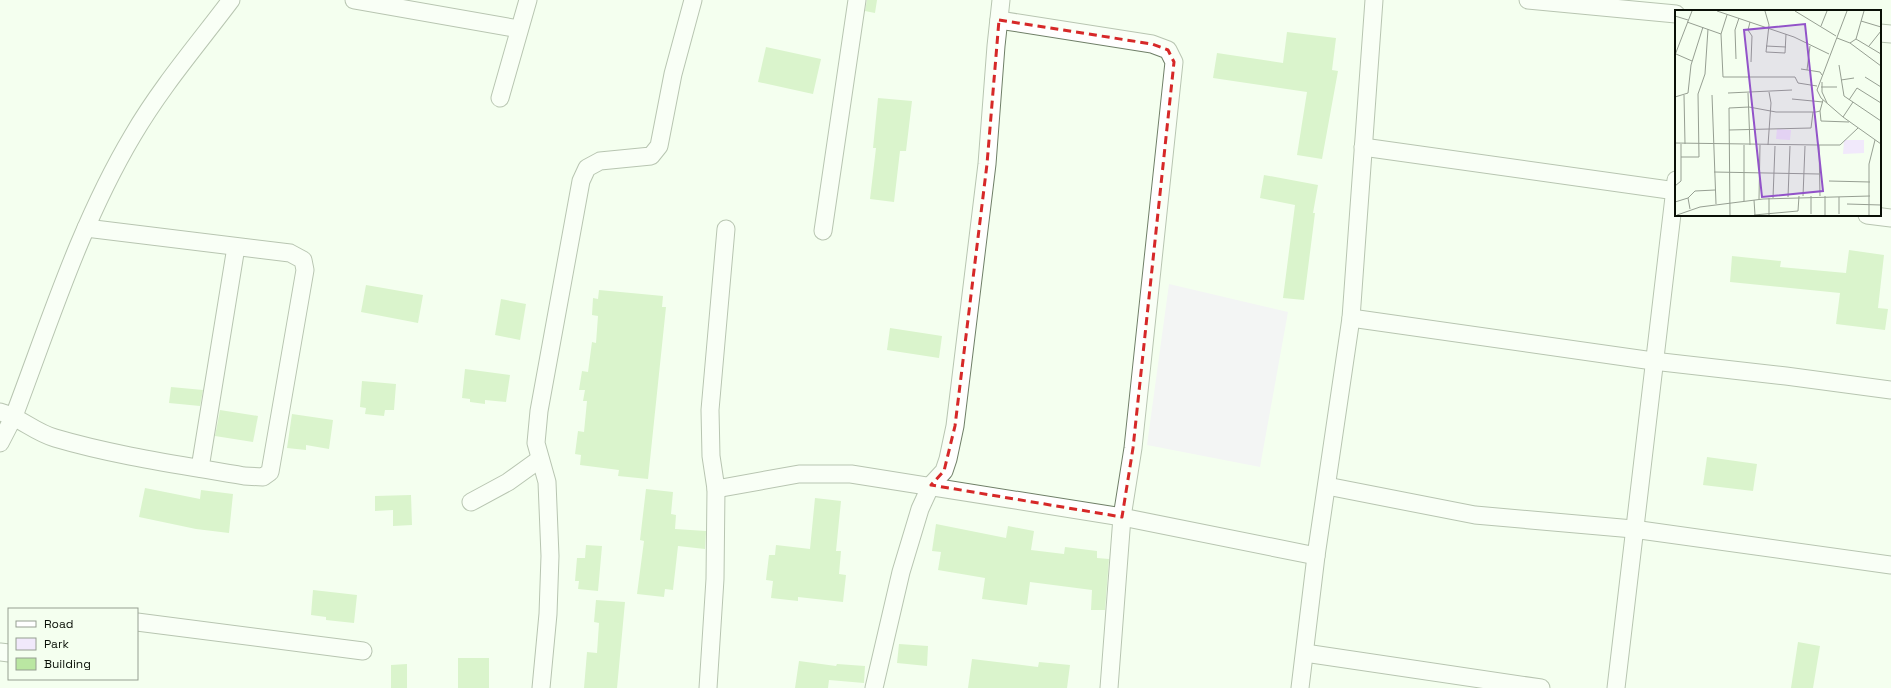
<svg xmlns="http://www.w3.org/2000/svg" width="1891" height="688" font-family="'Space Grotesk',sans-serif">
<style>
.green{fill:#f1e9fb}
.building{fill:#bae7a2}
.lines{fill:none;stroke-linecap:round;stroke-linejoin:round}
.street-casing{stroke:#6f7f67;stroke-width:19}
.street{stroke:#fff;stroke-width:17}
.marked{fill:none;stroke:#d62828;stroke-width:3;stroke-dasharray:8 5;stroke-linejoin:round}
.inset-road{fill:none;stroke:#969f92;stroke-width:1}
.view{fill:#9253c9;fill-opacity:0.15;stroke:#9253c9;stroke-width:2}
.inset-edge{fill:none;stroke:#0a1007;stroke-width:2}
</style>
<rect width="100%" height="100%" fill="#f4ffef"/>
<polygon class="green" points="1169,284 1288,312 1260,467 1147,445"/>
<g class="building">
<polygon points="867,0 877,0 875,13 865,11"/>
<polygon points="1287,32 1336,38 1332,70 1338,71 1322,159 1297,155 1307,92 1213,78 1217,53 1283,63"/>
<polygon points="766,47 821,59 813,94 758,82"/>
<polygon points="878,98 912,101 906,151 900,151 894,202 870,199 876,148 873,148"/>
<polygon points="1264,175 1318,185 1313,213 1315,213 1304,300 1283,298 1295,205 1260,198"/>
<polygon points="1849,250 1884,255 1878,308 1888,309 1885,330 1836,324 1840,293 1730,282 1732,256 1781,261 1780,267 1846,273"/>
<polygon points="366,285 423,295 418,323 361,312"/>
<polygon points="599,290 663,296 662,307 666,307 648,479 618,476 619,470 580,465 581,455 575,454 578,431 584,432 587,401 583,401 585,390 579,390 582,371 588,372 592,342 596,343 598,316 592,315 593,298 598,299"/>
<polygon points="501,299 526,304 520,340 495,335"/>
<polygon points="890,328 942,336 939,358 887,350"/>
<polygon points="465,369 510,375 506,402 485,400 485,404 470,402 470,399 462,398"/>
<polygon points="362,381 396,384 394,410 385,410 384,416 365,414 366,408 360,407"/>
<polygon points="171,387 203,390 200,406 169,403"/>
<polygon points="220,410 258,416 253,442 215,436"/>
<polygon points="292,414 333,420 329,449 306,445 306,450 287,448"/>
<polygon points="1707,457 1757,464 1753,491 1703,485"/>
<polygon points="145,488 200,499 201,490 233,494 229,533 196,529 139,517"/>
<polygon points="646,489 673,492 671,514 676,515 675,529 706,531 705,549 678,546 673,590 665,589 664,597 637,594 644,541 640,540"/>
<polygon points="411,495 412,525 393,526 393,510 375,511 375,496"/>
<polygon points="815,498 841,501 836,551 841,551 839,574 846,575 843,602 798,597 798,601 771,598 773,581 766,580 769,555 775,555 776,545 810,549"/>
<polygon points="936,524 1006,538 1008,526 1034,531 1031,550 1064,554 1065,547 1097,551 1097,558 1109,559 1105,610 1091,610 1092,590 1030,582 1027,605 982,599 985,578 938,570 941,552 932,551"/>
<polygon points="586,545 602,546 598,591 578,589 579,581 575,581 577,558 585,558"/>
<polygon points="313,590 357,595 354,623 326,620 326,617 311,615"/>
<polygon points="596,600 625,602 617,688 584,688 587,652 597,653 599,623 594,622"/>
<polygon points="1798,642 1820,646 1813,688 1791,688"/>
<polygon points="899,644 928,646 927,666 897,663"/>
<rect x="458" y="658" width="31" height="30"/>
<polygon points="972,659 1038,667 1039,662 1070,665 1067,688 968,688"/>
<polygon points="799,661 836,666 837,664 865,666 864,683 829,680 828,688 795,688"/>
<polygon points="407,664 407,688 391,688 391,665"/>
</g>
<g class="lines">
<defs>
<g id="street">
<polyline points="354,0 519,29"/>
<polyline points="1528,0 1676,14"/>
<polyline points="999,20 1152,44 1168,50 1174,62 1133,448 1122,517 1109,688"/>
<polyline points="1880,33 1891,34"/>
<polyline points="500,98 528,0"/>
<polyline points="1363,147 1676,191"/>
<polyline points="1867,215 1891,218"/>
<polyline points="823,231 857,0"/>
<polyline points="1351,318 1653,361 1786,376 1891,390"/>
<path d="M 0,412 C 20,417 34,432 55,438 C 116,456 181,465 244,476 L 263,477 L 270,472 L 305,270 L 303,260 L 290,253 L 86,228"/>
<path d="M 0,443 L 14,416 C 50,321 81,222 133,135 C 161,87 198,44 231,0"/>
<polyline points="200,468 236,247"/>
<polyline points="1327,486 1475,515 1633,529 1891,565"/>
<polyline points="716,489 799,474 851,474 1122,517 1316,556"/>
<polyline points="471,502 508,482 540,459"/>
<polyline points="137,622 363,651"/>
<polyline points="0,652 9,653"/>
<polyline points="1305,653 1541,688"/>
<polyline points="541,688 548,614 550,556 547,482 536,443 539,411 581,181 587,168 600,161 651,156 659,146 673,74 693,0"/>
<polyline points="708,688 715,579 716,489 711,456 710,410 726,229"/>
<polyline points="874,688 901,572 920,509 931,485 944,471 948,459 955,426 987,164 996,46 1001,0"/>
<polyline points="1300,688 1316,556 1351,318 1374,0"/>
<polyline points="1616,688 1676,180"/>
</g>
</defs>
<use href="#street" class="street-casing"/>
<use href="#street" class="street"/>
</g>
<path d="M0 0H1891V688H0ZM 999,20 L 1152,44 L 1168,50 L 1174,62 L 1133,448 L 1122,517 L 931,485 L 944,471 L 955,426 L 987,164 Z" fill="#f4ffef" fill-opacity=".55" fill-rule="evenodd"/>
<path class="marked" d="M 999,20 L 1152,44 L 1168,50 L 1174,62 L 1133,448 L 1122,517 L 931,485 L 944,471 L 955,426 L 987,164 Z"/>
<g transform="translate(1675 10)">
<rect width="206" height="206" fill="#f4ffef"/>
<path d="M 102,119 L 116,120 L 115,130 L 101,129 ZM 169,130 L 189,130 L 189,143 L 168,144 Z" fill="#f1e9fb"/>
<path class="inset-road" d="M 42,1 L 119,27 L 154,44M 90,1 L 94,15 L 91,42 L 110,43 L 111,24M 120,1 L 161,26M 172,1 L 142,80 L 146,88 L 168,107 L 206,134M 52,5 L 46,24 L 48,67 L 120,67 L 123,73 L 142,76M 0,6 L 13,10M 186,11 L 206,17M 12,12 L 46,24M 75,12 L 73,20 L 77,26 L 76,52M 146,16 L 152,1M 162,28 L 175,33 L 206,56M 181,29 L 206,44M 175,33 L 181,29 L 189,1M 91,36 L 111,37M 194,36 L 206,21M 1,44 L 17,51M 0,45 L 17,1M 61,49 L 60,20 L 64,8M 164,55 L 169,86 L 206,111M 126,59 L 145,62 L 147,65M 132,60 L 135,36M 190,67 L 206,77M 166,70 L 179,68M 147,72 L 147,82 L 152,93M 146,77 L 162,77M 53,83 L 117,80M 73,83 L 75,135M 9,85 L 10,134M 37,85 L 41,194M 0,87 L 13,83 L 16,55 L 28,17M 117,89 L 148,92M 174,90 L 182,78 L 206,93M 145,101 L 146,111 L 174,112M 168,107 L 178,92M 54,120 L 136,118 L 138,102M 0,133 L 144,135 L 145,186M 69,135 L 69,191M 93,135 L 96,93 L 94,82M 144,135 L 165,135 L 183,118M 6,147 L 24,147 L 23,84 L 30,64 L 33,19M 39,162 L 144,164M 154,171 L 195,172M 0,176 L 6,171 L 6,134M 128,186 L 130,136M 113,187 L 115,136M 164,187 L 164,204M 13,188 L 20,181 L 40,180M 94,188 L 94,205M 98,188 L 100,136M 84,189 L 85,135M 79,190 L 80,205M 0,192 L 13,188 L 15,199M 172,194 L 206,195M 136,204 L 136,186M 2,205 L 25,197 L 88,189 L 195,186M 55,205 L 54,98 L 74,97 L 101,102 L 141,102 L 145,101 L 148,90M 79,205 L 123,201 L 124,186M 150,205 L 150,186M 194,205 L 194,154 L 200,130"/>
<path class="view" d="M 130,14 L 148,181 L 87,187 L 69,20 Z"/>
<rect width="206" height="206" class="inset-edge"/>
</g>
<rect x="8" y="608" width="130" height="72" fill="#f4ffef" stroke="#969f92"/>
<rect x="16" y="621" width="20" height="6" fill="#ffffff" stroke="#969f92"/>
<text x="44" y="628" font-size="12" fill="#0a1007">Road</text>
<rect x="16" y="638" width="20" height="12" fill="#f1e9fb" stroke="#969f92"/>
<text x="44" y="648" font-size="12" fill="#0a1007">Park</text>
<rect x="16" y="658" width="20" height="12" fill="#bae7a2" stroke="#969f92"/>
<text x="44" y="668" font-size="12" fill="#0a1007">Building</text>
</svg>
